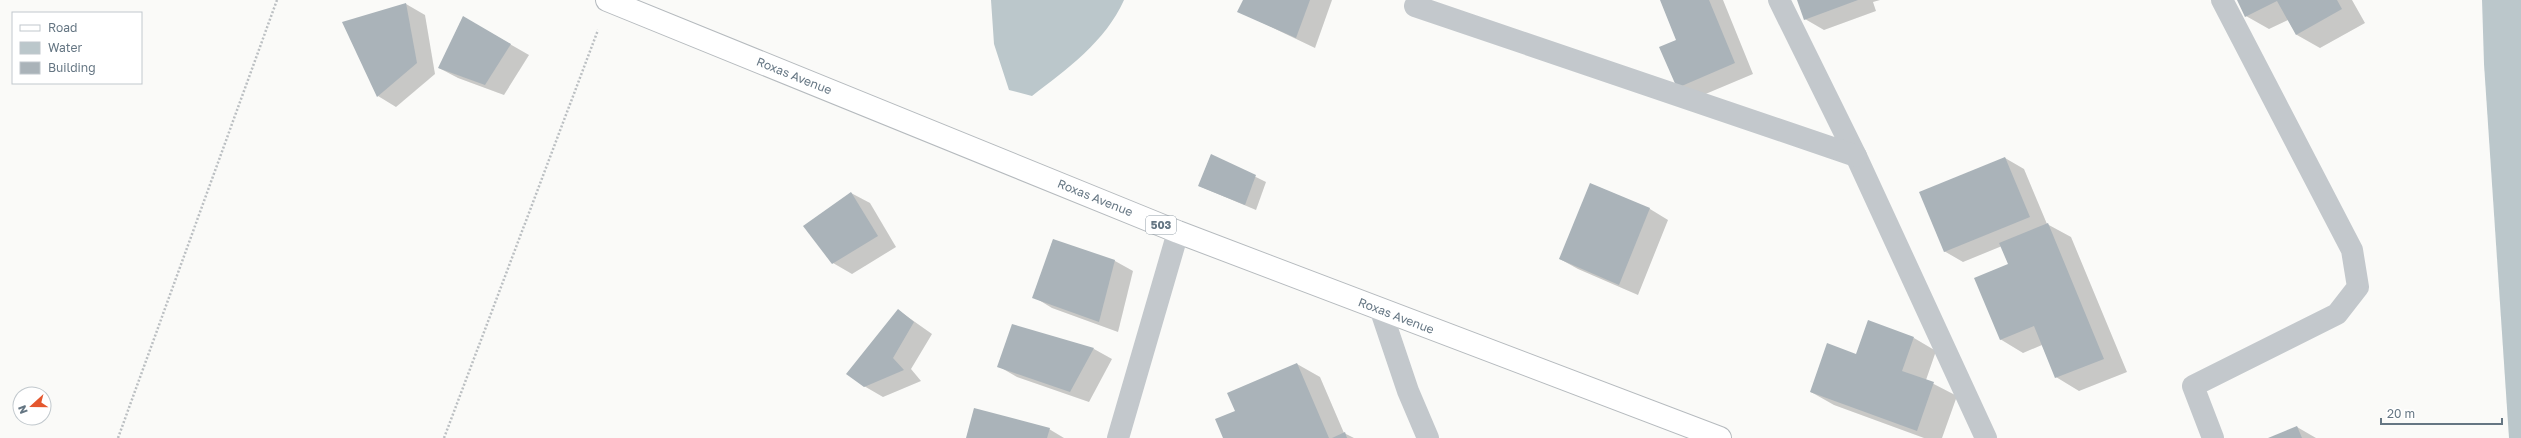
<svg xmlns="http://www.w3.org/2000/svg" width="2521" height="438" font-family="'Golos Text',sans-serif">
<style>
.water{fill:#bbc7cb}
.shadow{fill:#0003}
.building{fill:#aab3b9}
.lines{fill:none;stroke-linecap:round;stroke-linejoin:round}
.primary-casing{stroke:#b5babe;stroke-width:24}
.path{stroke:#bbbfc2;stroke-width:2.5;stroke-dasharray:2 2;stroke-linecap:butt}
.minor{stroke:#c3c8cc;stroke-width:22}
.tertiary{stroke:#c3c8cc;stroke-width:22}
.primary{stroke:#fff;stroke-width:22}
.labels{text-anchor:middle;stroke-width:4;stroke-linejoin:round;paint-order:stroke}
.shield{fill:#fff;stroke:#939fa8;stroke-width:1}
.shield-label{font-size:11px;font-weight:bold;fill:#657683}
.street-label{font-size:12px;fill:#657683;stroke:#fff}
</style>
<rect width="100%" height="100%" fill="#fafaf8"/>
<g class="water">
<path d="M 991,0 L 1124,0 C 1106,41 1066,70 1032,96 L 1009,90 L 994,44 Z"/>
<polygon points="2482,0 2521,0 2521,438 2509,438 2484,64"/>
</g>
<g class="shadow">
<polygon points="1244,0 1332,0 1315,48 1238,11"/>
<polygon points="1661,0 1723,0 1753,74 1696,98 1677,87 1677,40"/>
<polygon points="1798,0 1880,0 1873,2 1876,11 1824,30 1805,19"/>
<polygon points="2238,0 2352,0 2365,23 2320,48 2297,35 2288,20 2269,29 2246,16"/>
<polygon points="406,4 425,15 435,74 396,107 378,96"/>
<polygon points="463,17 529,55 504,95 458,78 439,68"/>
<polygon points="1211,155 1266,182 1256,210 1199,186"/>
<polygon points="2005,158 2024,169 2047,224 2071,237 2127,372 2079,391 2056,377 2042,345 2023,353 2000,339 2009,264 2002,246 1963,262 1944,251"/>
<polygon points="1591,184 1650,209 1668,220 1638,295 1578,269 1560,259"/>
<polygon points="851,193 870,203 896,247 852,274 833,263"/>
<polygon points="1053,240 1115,261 1133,271 1118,332 1052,308 1034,297"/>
<polygon points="898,310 932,334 911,369 921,381 883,397 864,386"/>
<polygon points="1914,338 1936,351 1926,380 1957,396 1942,438 1924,438 1834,405 1811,392"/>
<polygon points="1094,349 1112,359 1089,402 1017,377 998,366"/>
<polygon points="1297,364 1320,377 1344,433 1354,438 1224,438 1236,412"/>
<polygon points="2297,427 2316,438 2271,438"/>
<polygon points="1049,429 1064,438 967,438"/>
</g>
<g class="building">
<polygon points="1243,0 1310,0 1296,38 1237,12"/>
<polygon points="1660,0 1709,0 1735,63 1677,88 1659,47 1676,40"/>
<polygon points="1797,0 1858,0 1804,20"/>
<polygon points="2237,0 2337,0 2342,9 2296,35 2277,1 2245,17"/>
<polygon points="406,3 417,63 377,97 342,22"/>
<polygon points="463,16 511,44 485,85 438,68"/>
<polygon points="1211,154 1256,175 1245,205 1198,186"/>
<polygon points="2005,157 2030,217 1944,252 1919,192"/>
<polygon points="1590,183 1650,208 1619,285 1559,259"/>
<polygon points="851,192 878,236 832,264 803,226"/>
<polygon points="2048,223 2104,359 2055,378 2034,326 2000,340 1974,278 2008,264 1999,243"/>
<polygon points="1053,239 1115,260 1099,322 1032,298"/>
<polygon points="898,309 914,322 893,358 904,370 864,387 846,374"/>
<polygon points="1868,320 1914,337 1902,371 1934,382 1917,431 1810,392 1827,343 1856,354"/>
<polygon points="1012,324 1094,348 1070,392 997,367"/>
<polygon points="1297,363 1329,438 1223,438 1215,419 1235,411 1227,393"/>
<polygon points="974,408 1050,428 1047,438 966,438"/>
<polygon points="2297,426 2302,438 2268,438"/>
<polygon points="1345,432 1347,438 1332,438"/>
</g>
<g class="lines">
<defs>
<polyline id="primary" points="607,0 1178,232 1720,438"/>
</defs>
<use href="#primary" class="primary-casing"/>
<g class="path">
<polyline points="118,438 277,0"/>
<polyline points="444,438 598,30"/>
</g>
<g class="minor">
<polyline points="1779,0 1856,156 1986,438"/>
<polyline points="1415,6 1856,156"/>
<polyline points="1118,438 1178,232"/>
<polyline points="2213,438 2193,386 2337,314 2358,287 2352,250 2222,0"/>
</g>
<polyline class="tertiary" points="1381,311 1408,391 1428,438"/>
<use href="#primary" class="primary"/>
</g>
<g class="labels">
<rect class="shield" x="1146" y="216" width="30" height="18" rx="3"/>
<g class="shield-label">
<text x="1161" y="229">503</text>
</g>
<g class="street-label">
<text transform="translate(794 76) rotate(22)" y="4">Roxas Avenue</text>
<text transform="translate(1095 198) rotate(22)" y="4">Roxas Avenue</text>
<text transform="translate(1396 316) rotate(21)" y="4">Roxas Avenue</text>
</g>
</g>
<rect x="12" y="12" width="130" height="72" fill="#ffffff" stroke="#c1c8cd"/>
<rect x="20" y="25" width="20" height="6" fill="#ffffff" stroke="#c1c8cd"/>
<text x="48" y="32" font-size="12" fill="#657683">Road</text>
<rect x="20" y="42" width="20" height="12" fill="#bbc7cb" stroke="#c1c8cd"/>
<text x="48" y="52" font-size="12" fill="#657683">Water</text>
<rect x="20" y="62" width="20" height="12" fill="#aab3b9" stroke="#c1c8cd"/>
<text x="48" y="72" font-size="12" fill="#657683">Building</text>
<g transform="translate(32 406) rotate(249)"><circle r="19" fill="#ffffff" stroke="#c1c8cd"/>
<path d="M0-3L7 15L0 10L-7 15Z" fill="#e4572e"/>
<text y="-6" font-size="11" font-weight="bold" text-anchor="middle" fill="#657683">N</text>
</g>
<path d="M2381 418v6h121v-6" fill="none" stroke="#657683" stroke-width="2"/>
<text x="2387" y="418" font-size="12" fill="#657683" stroke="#ffffff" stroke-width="3" paint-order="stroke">20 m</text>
</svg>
